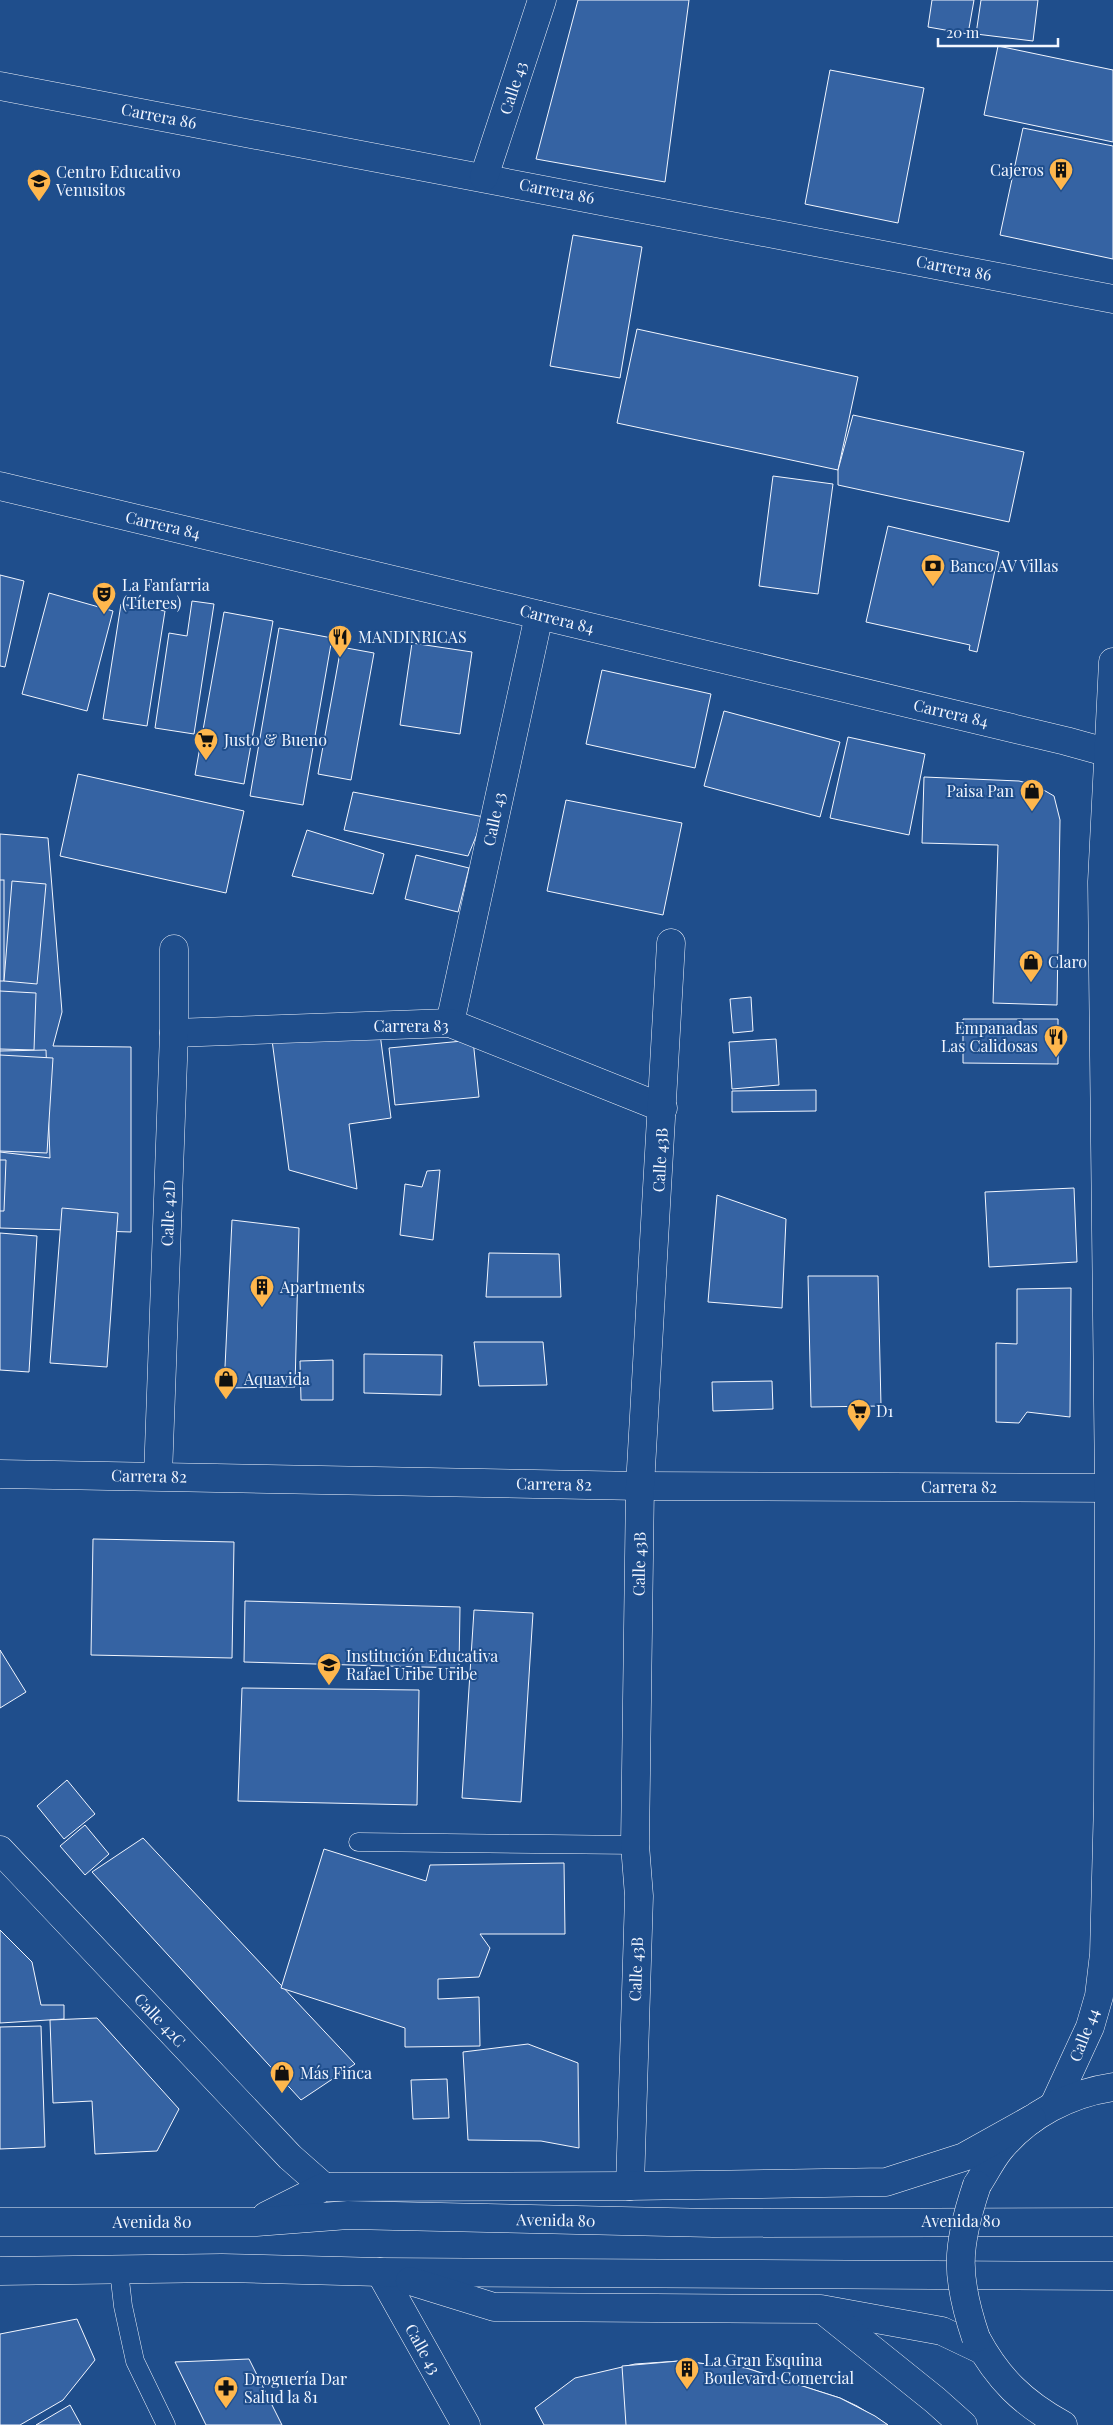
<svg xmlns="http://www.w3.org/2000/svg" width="1113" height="2425" font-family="'Playfair Display',serif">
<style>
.building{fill:#3563a3;stroke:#f2f6ff}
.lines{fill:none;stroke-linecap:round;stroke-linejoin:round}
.lane-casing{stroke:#f2f6ff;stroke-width:19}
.street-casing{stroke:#f2f6ff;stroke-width:29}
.secondary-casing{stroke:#f2f6ff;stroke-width:29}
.primary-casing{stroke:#f2f6ff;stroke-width:29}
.lane{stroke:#1f4e8c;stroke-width:18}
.street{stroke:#1f4e8c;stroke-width:28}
.secondary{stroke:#1f4e8c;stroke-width:28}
.primary{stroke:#1f4e8c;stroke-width:28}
.primary-bridge-casing{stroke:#f2f6ff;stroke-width:29;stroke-linecap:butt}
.primary-bridge{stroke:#1f4e8c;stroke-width:28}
.labels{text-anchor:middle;stroke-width:4;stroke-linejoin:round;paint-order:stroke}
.street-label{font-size:16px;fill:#f2f6ff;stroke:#1f4e8c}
.poi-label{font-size:16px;fill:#f2f6ff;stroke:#1f4e8c;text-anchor:start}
</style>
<rect width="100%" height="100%" fill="#1f4e8c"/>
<g class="building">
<polygon points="578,0 689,0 665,182 536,159"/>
<polygon points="932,0 974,0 968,34 928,27"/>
<polygon points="981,0 1038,0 1033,41 976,34"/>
<polygon points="998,46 1113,70 1113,142 984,115"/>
<polygon points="830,70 924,88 898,223 805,204"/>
<polygon points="1023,128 1113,146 1113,259 1000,235"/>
<polygon points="573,235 642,247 620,378 550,366"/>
<polygon points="637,329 858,377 838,470 617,423"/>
<polygon points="853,415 1024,452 1009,522 838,485 838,470"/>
<polygon points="773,476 833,484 818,594 759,586"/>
<polygon points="888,526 999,552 977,652 969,650 970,645 866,622"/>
<polygon points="0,575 24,581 5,667 0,666"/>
<polygon points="49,593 113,611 87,711 22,694"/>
<polygon points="192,601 214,604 194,734 155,728 169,633 187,636"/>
<polygon points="121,604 165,611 147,726 103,719"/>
<polygon points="224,612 273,621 244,784 195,775"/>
<polygon points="279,628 332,638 303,805 250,796"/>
<polygon points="412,643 472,652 460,734 400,725"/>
<polygon points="341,647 374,653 351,780 318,774"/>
<polygon points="602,670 711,694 695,768 586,744"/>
<polygon points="724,711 840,742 820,817 704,786"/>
<polygon points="848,737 925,754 909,835 830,818"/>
<polygon points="78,774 244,811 226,893 60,856"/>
<polygon points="924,777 1019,781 1035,785 1054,796 1060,820 1057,1005 993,1003 998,845 922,843"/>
<polygon points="353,792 484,817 468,856 344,830"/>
<polygon points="566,800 682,823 663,915 547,891"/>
<polygon points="307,830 384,854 373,894 292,876"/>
<polygon points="0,834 48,838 62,1012 53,1046 131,1047 131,1232 0,1228"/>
<polygon points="416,855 469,868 458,912 405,899"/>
<rect x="0" y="880" width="4" height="101"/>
<polygon points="12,881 46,884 37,984 4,981"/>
<polygon points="0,991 36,993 34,1050 0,1049"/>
<polygon points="751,997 753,1031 733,1033 730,999"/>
<polygon points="963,1019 1058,1019 1058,1064 963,1063"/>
<polygon points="379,1026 391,1118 349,1124 357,1189 289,1170 272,1040"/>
<polygon points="776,1039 779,1085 732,1089 729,1042"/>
<polygon points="473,1040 479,1097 395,1105 389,1048"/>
<polygon points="46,1050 50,1158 0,1152 0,1051"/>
<polygon points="0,1055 53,1058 47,1153 0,1151"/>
<polygon points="816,1090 816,1111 732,1112 732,1091"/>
<polygon points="0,1160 6,1160 4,1211 0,1211"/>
<polygon points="440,1170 433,1240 400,1235 405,1184 422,1187 427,1171"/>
<polygon points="1074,1188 1077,1262 989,1267 985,1192"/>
<polygon points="717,1195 786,1219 782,1308 708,1302"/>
<polygon points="62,1208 118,1213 107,1367 50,1363"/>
<polygon points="232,1220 299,1228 295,1387 224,1388"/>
<polygon points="0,1233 37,1236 29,1372 0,1370"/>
<polygon points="489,1253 559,1254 561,1297 486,1297"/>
<polygon points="808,1276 878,1276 881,1406 811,1407"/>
<polygon points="1071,1288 1070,1417 1027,1412 1019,1423 996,1422 996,1343 1017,1344 1017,1289"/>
<polygon points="474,1342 543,1342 547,1385 479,1386"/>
<polygon points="364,1354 442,1355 441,1395 364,1393"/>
<polygon points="333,1360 333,1400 301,1400 300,1361"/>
<polygon points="772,1381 773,1409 713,1411 712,1382"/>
<polygon points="93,1539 234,1542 232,1658 91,1655"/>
<polygon points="245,1601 460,1607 459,1668 244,1662"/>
<polygon points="474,1610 533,1613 521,1802 462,1798"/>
<polygon points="0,1650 26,1692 0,1708"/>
<polygon points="242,1688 419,1690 417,1805 238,1801"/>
<polygon points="67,1780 95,1814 64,1839 37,1806"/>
<polygon points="85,1825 109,1854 85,1875 60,1846"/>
<polygon points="143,1838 355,2064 301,2100 92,1872"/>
<polygon points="324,1849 426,1881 430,1865 564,1863 565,1934 480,1934 490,1948 479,1977 438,1979 438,1999 479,1997 480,2046 405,2047 405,2028 281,1988"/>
<polygon points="0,1930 32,1962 41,2005 64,2005 64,2019 0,2023"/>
<polygon points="97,2018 179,2109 157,2151 95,2154 92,2101 53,2103 50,2020"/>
<polygon points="41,2026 45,2147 0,2149 0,2027"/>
<polygon points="528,2044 578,2063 579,2148 541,2141 468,2140 463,2052"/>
<polygon points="447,2079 449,2118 413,2119 411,2080"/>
<polygon points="77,2319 95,2360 63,2400 20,2425 0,2425 0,2334"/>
<polygon points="249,2359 282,2425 206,2425 175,2362"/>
<polygon points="679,2361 746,2368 840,2398 857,2406 888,2425 544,2425 535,2408 575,2378 635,2364"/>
<polygon points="679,2361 746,2368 840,2398 875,2416 888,2425 626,2425 622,2366"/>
<polygon points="70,2405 81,2425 36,2425"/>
</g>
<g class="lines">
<defs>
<g id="lane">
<polyline points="358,1842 635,1845"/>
<polyline points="119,2271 123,2306 135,2361 166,2425"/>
</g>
<g id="street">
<polyline points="0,86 1113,299"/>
<polyline points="484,177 542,0"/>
<polyline points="450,1023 539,615"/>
<polyline points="174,1033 450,1023 663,1108"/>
<polyline points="0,1474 640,1486 1109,1488"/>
<polyline points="158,1476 174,1033 174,949"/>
<polyline points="0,1850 290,2157 324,2187"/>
<polyline points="630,2186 639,1896 635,1845 640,1486 671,943"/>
<polyline points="380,2272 466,2425"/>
</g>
<g id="secondary">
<polyline points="0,486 1066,741 1113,754"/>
<polyline points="1054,2105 1090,2027 1099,1996 1104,1954 1108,1801 1109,1488 1102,882 1113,662"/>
</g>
<g id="primary">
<path d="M 977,2185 C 985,2173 991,2160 1000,2149 C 1028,2115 1070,2093 1113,2087"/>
<polyline points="266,2216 324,2187 630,2186 886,2182 964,2157 1032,2119"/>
<polyline points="0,2222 256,2222 348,2215 713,2223 1113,2222"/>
<polyline points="0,2271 222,2268 380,2272 1113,2276"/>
<polyline points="410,2281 494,2307 821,2309 942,2331 982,2350"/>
<polyline points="823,2310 935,2400 963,2425"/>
<path d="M 976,2338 C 998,2379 1023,2403 1063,2425"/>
</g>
</defs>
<use href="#lane" class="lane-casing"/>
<use href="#street" class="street-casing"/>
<use href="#secondary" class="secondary-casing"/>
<use href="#primary" class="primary-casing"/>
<use href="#lane" class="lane"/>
<use href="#street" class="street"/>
<use href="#secondary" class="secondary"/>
<use href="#primary" class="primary"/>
<defs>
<path id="primary-bridge" d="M 976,2338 C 955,2276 956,2247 977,2185"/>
</defs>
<use href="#primary-bridge" class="primary-bridge-casing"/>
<use href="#primary-bridge" class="primary-bridge"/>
</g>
<defs>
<symbol id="building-pin" viewBox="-11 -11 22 30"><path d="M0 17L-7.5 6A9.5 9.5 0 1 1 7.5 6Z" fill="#ffb74d" stroke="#1f4e8c"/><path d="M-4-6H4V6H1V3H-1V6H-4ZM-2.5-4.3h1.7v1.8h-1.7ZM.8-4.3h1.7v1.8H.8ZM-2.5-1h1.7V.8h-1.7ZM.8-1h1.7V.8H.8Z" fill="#111"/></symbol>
<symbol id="school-pin" viewBox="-11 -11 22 30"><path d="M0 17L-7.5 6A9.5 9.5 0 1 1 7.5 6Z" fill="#ffb74d" stroke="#1f4e8c"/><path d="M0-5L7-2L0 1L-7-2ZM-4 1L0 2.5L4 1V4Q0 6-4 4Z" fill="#111"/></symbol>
<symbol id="bank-pin" viewBox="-11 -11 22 30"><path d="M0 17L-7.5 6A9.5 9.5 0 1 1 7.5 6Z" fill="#ffb74d" stroke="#1f4e8c"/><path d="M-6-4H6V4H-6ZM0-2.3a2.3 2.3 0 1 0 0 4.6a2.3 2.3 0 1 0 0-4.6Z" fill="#111"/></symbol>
<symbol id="theatre-pin" viewBox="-11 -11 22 30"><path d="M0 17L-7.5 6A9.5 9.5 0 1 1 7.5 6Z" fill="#ffb74d" stroke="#1f4e8c"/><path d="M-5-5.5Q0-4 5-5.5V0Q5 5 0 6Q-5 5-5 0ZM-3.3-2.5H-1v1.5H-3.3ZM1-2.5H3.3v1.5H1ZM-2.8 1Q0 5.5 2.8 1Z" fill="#111"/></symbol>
<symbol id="restaurant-pin" viewBox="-11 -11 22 30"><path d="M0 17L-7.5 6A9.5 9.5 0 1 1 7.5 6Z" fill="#ffb74d" stroke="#1f4e8c"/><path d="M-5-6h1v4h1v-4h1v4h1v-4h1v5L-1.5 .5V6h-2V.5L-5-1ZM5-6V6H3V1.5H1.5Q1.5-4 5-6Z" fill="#111"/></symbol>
<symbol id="supermarket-pin" viewBox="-11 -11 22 30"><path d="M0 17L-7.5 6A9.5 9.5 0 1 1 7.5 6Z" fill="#ffb74d" stroke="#1f4e8c"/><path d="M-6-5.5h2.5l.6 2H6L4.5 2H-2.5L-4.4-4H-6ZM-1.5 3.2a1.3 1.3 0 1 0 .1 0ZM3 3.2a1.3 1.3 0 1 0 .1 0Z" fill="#111"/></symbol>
<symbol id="shop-pin" viewBox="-11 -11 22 30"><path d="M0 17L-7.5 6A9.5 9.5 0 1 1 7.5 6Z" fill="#ffb74d" stroke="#1f4e8c"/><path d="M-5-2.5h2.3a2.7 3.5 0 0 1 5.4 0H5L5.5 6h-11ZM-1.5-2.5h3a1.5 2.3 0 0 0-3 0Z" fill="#111"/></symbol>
<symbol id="pharmacy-pin" viewBox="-11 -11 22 30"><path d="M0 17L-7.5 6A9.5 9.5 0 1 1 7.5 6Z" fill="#ffb74d" stroke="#1f4e8c"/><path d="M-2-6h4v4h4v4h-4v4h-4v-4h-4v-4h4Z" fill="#111"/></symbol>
</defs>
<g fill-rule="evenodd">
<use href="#building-pin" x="1047" y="156" width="28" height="38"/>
<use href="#school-pin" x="25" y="167" width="28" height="38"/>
<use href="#bank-pin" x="919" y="552" width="28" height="38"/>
<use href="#theatre-pin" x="90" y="580" width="28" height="38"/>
<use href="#restaurant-pin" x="326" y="623" width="28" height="38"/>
<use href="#supermarket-pin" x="192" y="726" width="28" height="38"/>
<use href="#shop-pin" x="1018" y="777" width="28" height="38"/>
<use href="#shop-pin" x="1017" y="948" width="28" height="38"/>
<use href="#restaurant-pin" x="1042" y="1023" width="28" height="38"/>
<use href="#building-pin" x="248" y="1273" width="28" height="38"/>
<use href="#shop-pin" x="212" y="1365" width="28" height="38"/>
<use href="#supermarket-pin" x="845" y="1397" width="28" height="38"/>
<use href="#school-pin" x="315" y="1651" width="28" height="38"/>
<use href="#shop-pin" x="268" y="2059" width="28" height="38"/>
<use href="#building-pin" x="673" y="2355" width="28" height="38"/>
<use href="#pharmacy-pin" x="212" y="2374" width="28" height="38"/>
</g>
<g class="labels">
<g class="street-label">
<text transform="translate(513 88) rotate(-72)" y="6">Calle 43</text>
<text transform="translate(159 116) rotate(11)" y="6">Carrera 86</text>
<text transform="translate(557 191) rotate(11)" y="6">Carrera 86</text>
<text transform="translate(954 268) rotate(11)" y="6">Carrera 86</text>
<text transform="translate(163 525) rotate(13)" y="6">Carrera 84</text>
<text transform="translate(557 619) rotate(14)" y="6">Carrera 84</text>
<text transform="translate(951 713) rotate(13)" y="6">Carrera 84</text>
<text transform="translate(494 819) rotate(-78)" y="6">Calle 43</text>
<text x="411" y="1032">Carrera 83</text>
<text transform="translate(660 1160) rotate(-87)" y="6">Calle 43B</text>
<text transform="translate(168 1213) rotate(-88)" y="6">Calle 42D</text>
<text transform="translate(149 1476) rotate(1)" y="6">Carrera 82</text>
<text transform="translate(554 1484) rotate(1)" y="6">Carrera 82</text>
<text x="959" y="1493">Carrera 82</text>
<text transform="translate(639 1564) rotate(-89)" y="6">Calle 43B</text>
<text transform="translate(636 1969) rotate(-88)" y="6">Calle 43B</text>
<text transform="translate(160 2020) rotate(47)" y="6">Calle 42C</text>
<text transform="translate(1084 2035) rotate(-69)" y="6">Calle 44</text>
<text transform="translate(556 2220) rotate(1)" y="6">Avenida 80</text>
<text x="961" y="2227">Avenida 80</text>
<text x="152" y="2228">Avenida 80</text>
<text transform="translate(423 2349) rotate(61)" y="6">Calle 43</text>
</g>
<g class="poi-label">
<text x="1044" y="176" text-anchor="end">Cajeros</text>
<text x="56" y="178">Centro Educativo<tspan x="56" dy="18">Venusitos</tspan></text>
<text x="950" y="572">Banco AV Villas</text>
<text x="122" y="591">La Fanfarria<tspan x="122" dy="18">(Títeres)</tspan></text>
<text x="358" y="643">MANDINRICAS</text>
<text x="224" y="746">Justo &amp; Bueno</text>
<text x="1014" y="797" text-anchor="end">Paisa Pan</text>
<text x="1048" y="968">Claro</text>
<text x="1038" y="1034" text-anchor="end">Empanadas<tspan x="1038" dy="18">Las Calidosas</tspan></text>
<text x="280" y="1293">Apartments</text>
<text x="244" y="1385">Aquavida</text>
<text x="876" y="1417">D1</text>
<text x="346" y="1662">Institución Educativa<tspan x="346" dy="18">Rafael Uribe Uribe</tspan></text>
<text x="300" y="2079">Más Finca</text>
<text x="704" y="2366">La Gran Esquina<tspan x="704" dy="18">Boulevard Comercial</tspan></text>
<text x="244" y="2385">Droguería Dar<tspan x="244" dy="18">Salud la 81</tspan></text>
</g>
</g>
<path d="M938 38v8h120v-8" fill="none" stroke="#f2f6ff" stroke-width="2.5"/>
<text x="946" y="38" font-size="15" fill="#f2f6ff" stroke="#1f4e8c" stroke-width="4" paint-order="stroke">20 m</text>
</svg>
